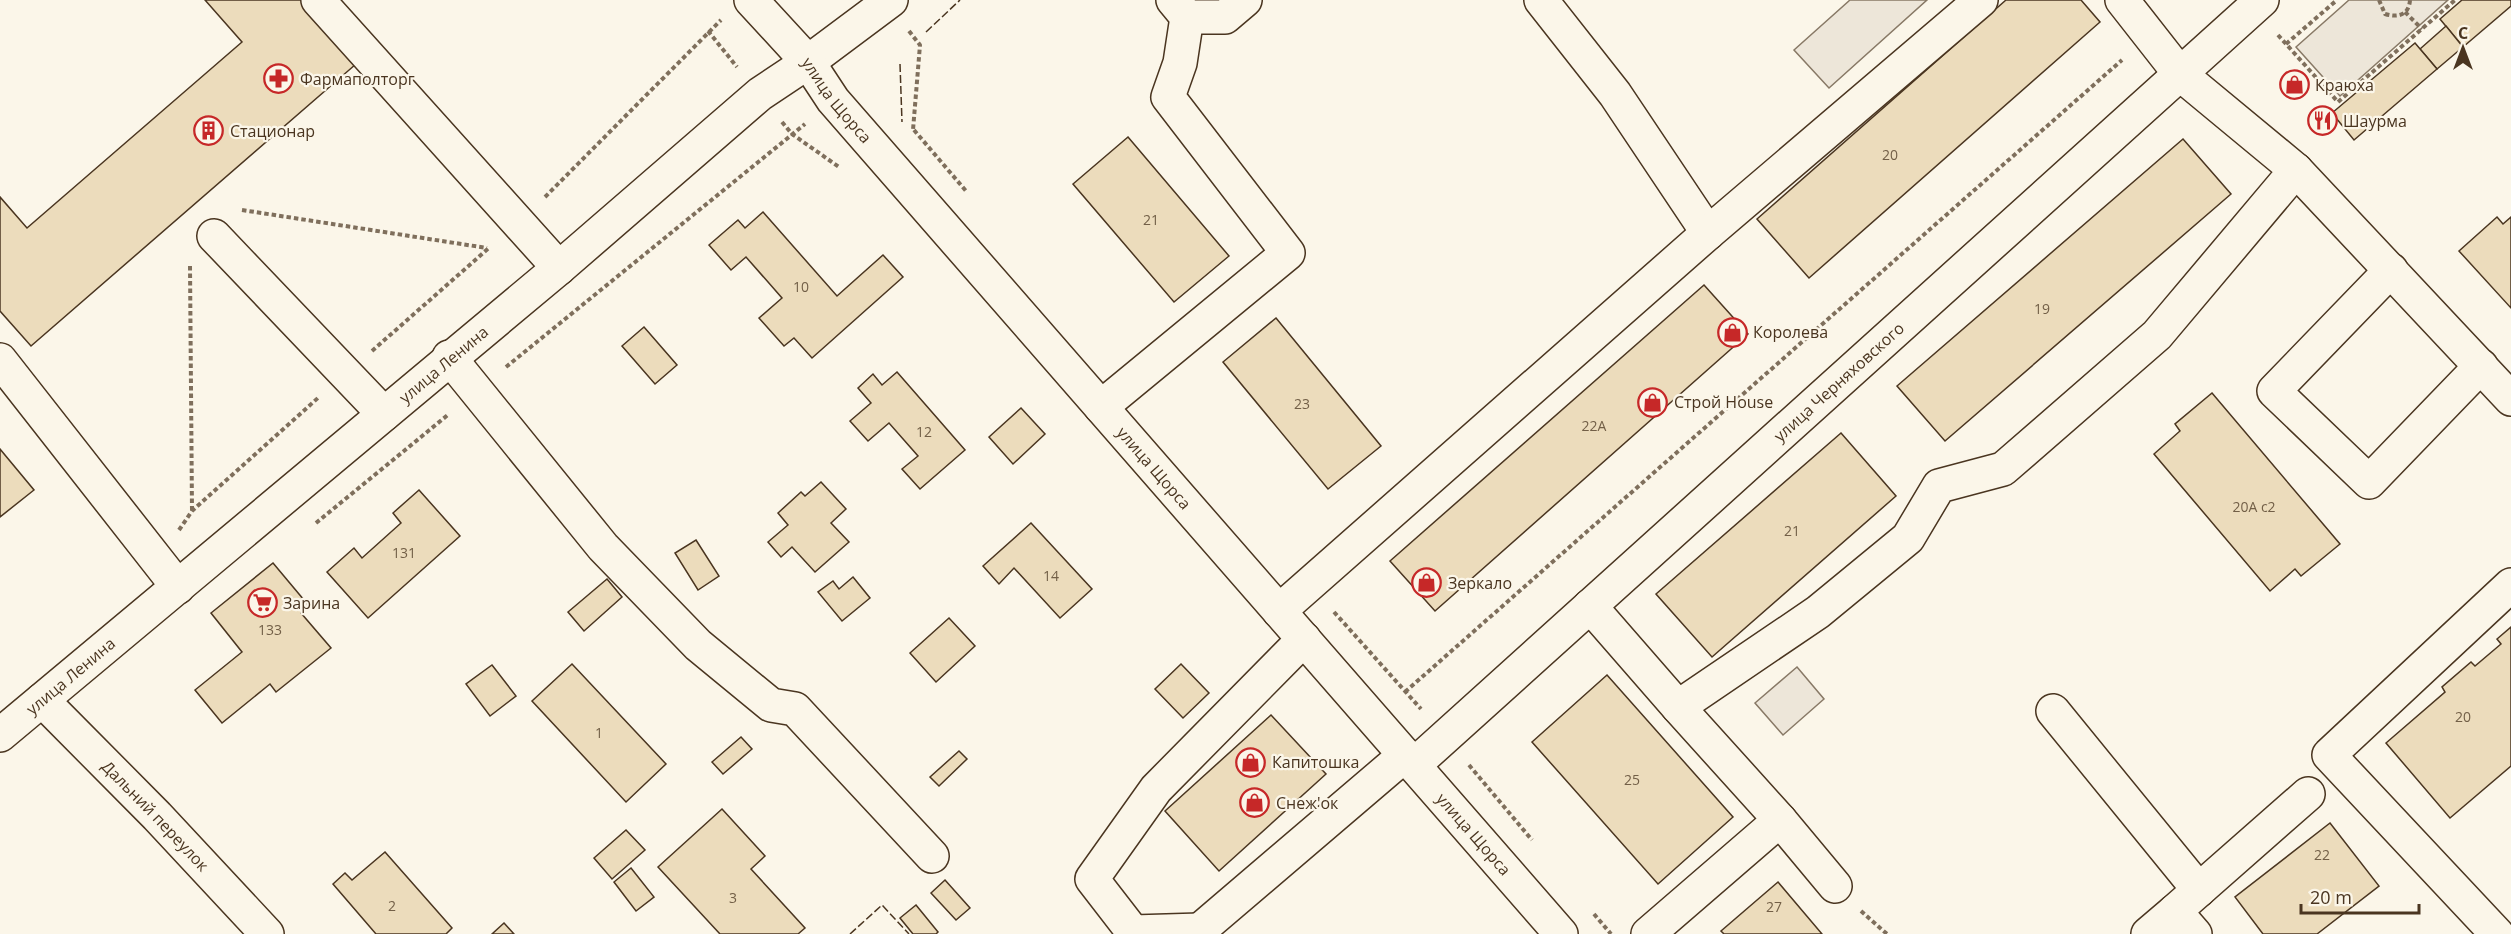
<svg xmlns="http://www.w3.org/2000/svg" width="2511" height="934" font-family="'Open Sans',sans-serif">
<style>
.green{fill:#ede6d9;stroke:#887966;stroke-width:1.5}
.building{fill:#ecdcbc;stroke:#4a3520;stroke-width:1.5}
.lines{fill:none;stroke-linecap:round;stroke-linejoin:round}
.minor-casing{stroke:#4a3520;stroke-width:36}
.major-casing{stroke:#4a3520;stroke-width:36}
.path{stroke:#7f6f5c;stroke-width:4;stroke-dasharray:4.5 3;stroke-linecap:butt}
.minor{stroke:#fbf6e9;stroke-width:33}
.major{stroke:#fbf6e9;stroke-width:33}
.fence{stroke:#4a3520;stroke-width:1.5;stroke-dasharray:8 3;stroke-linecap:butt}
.labels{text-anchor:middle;stroke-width:4.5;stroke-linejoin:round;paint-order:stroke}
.number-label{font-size:14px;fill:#725f47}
.poi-label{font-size:16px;fill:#4a3520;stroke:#fbf6e9;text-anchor:start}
.street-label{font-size:16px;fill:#4a3520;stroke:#fbf6e9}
</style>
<rect width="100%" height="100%" fill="#fbf6e9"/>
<g class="green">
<polygon points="1850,0 1927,0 1829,88 1794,50"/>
<polygon points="2349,0 2448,0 2340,96 2296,47"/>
<polygon points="1797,667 1824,699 1783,735 1755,703"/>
</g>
<g class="building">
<polygon points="205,0 301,0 356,64 31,346 0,311 0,197 27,228 242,42"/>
<polygon points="2006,0 2081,0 2100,22 1809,278 1757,219"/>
<polygon points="2462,0 2511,0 2511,6 2463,47 2440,19"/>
<polygon points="2446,26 2463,47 2437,69 2420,49"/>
<polygon points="2415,43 2437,69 2354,140 2332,113"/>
<polygon points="1128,137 1229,256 1174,302 1073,184"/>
<polygon points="2183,139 2231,194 1945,441 1897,386"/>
<polygon points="763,212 837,296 883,255 903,277 812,358 794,338 784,346 759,318 782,298 746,257 731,270 709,245 738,220 745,228"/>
<polygon points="2497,217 2503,224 2511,217 2511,308 2459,251"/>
<polygon points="1704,285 1748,334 1435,611 1390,561"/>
<polygon points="1276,318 1381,446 1328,489 1223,362"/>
<polygon points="644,327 677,365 655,384 622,346"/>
<polygon points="897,372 965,450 920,489 902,469 918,456 889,423 868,441 850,421 871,403 858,388 873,374 882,385"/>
<polygon points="2212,393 2340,544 2301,576 2295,569 2270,591 2154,454 2180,431 2175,424"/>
<polygon points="1021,408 1045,434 1013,464 989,437"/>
<polygon points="1841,433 1896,496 1712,657 1656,594"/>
<polygon points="0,449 34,490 0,517"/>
<polygon points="821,482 846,509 831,523 849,542 815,572 792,547 781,557 768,542 788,525 778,513 801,492 805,496"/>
<polygon points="419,490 460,536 368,618 327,572 354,548 362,558 401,523 393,513"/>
<polygon points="1031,523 1092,589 1060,618 1014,568 999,584 983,566"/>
<polygon points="696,540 719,576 698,590 675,553"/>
<polygon points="273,563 309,606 301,613 331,648 276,692 270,684 222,723 195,690 242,652 211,613"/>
<polygon points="853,577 870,598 842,621 818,592 833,581 839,589"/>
<polygon points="607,579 622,597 584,631 568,612"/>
<polygon points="949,618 975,646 936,682 910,653"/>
<polygon points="2511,627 2511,766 2450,818 2386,743 2445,692 2442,687 2471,662 2475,666 2501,644 2497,639"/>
<polygon points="572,664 666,764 626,802 532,701"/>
<polygon points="1181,664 1209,693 1183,718 1155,689"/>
<polygon points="492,665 516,696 490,716 466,684"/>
<polygon points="1607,675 1733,817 1658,884 1532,742"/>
<polygon points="1271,715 1326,774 1219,871 1165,811"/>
<polygon points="741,737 752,749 723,774 712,762"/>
<polygon points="959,751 967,759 939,786 930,777"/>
<polygon points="722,809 765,856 751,869 805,928 798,934 720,934 658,867"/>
<polygon points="2330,823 2379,886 2317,934 2263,934 2235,897"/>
<polygon points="626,830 645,850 612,879 594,858"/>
<polygon points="385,852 452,928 446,934 376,934 333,884 345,873 352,880"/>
<polygon points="631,868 654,897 636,911 614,882"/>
<polygon points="945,880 970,908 956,920 931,893"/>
<polygon points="1778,882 1822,934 1724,934 1721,931"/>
<polygon points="916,905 938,932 936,934 913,934 900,918"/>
<polygon points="504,923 514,934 492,934"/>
</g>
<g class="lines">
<defs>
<g id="minor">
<polyline points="318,0 559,268"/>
<polyline points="1541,0 1615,94 1708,233"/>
<polyline points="1187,17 1225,17 1245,0"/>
<polyline points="2296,170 2511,399"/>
<polyline points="214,236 384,414"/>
<polyline points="2391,270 2274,391 2369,482 2481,366"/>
<polyline points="449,357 603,547 698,645 771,705 795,709 932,856"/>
<polyline points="0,360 178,587"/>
<polyline points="1101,407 1288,253 1168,97 1180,63 1187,17 1173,0"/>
<polyline points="1590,606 1678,707"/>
<polyline points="1279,611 1708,233 1981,0"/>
<path id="s1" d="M 42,700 L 157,816 L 267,934"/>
<polyline points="2053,711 2199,890"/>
<path id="s2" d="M 0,735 L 559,268 L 760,94 L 808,62 L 891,0"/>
<path id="s3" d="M 1414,765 L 2262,0"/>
<polyline points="1780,820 1678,707 1818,612 1908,538 1939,486 2003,469 2157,335 2296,170 2180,74 2122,0"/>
<polyline points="2175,911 2308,794"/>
<polyline points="1200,930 1133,932 1092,879 1156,789 1304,639"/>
<polyline points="1198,934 1200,930 1405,755"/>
<polyline points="1648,934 1780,820 1835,886"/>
<polyline points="2148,934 2175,911 2195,934"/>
<polyline points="2497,934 2329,755 2511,585"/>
</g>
<g id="major">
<path id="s4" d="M 751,0 L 808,62 L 833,100 L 1561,934"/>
</g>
</defs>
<use href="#minor" class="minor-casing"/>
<use href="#major" class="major-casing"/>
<g class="path">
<path d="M 2379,0 L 2385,14 C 2398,18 2409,15 2410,0"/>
<polyline points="2405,12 2422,29"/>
<polyline points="708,31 737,67"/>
<polyline points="909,31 920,45 913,130"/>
<polyline points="2278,35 2338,102 2455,0"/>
<polyline points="2286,44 2337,0"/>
<polyline points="782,122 792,134 839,167"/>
<polyline points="914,130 966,191"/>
<polyline points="545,197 721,20"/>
<polyline points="242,210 487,248"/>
<polyline points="190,266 192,511"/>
<polyline points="372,351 490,247"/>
<polyline points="506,367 805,124"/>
<polyline points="316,523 449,414"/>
<polyline points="179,530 192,511 319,397"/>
<polyline points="1334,612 1421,709"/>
<polyline points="1405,692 2122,60"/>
<polyline points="1469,765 1532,840"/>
<polyline points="1861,911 1887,934"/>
<polyline points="1594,914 1611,934"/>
</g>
<use href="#minor" class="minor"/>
<use href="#major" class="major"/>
<g class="fence">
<polyline points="926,32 960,0"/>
<polyline points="900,64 902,122"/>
<polyline points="850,934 882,905 909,934"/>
</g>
</g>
<defs>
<symbol id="pharmacy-ring" viewBox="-11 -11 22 22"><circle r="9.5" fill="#fbf6e9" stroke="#c62828" stroke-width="1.5"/><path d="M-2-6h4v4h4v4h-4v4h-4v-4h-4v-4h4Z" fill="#c62828"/></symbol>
<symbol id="shop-ring" viewBox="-11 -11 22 22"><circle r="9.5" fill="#fbf6e9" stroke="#c62828" stroke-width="1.5"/><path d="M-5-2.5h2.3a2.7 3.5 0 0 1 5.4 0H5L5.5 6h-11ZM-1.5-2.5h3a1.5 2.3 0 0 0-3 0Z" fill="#c62828"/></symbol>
<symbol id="restaurant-ring" viewBox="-11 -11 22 22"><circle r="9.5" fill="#fbf6e9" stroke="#c62828" stroke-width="1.5"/><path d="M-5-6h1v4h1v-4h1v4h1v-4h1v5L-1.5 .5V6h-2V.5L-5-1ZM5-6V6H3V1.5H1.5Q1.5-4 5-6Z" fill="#c62828"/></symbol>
<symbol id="building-ring" viewBox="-11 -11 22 22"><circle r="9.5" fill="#fbf6e9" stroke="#c62828" stroke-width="1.5"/><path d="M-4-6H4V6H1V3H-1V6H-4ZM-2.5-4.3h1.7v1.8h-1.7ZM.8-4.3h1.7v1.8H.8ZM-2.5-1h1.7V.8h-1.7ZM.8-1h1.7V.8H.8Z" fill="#c62828"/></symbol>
<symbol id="supermarket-ring" viewBox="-11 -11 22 22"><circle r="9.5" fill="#fbf6e9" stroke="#c62828" stroke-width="1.5"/><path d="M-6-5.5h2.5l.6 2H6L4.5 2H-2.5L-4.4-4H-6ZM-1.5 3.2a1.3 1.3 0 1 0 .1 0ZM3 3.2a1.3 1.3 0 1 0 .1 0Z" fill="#c62828"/></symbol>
</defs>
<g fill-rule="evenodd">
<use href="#pharmacy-ring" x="262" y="62" width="33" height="33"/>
<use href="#shop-ring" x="2278" y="68" width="33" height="33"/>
<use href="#restaurant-ring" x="2306" y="104" width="33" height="33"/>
<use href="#building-ring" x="192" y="114" width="33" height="33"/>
<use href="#shop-ring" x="1716" y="316" width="33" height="33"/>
<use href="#shop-ring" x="1636" y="386" width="33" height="33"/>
<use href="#shop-ring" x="1410" y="566" width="33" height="33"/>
<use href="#supermarket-ring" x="246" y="586" width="33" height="33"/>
<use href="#shop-ring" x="1234" y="746" width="33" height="33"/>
<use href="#shop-ring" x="1238" y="786" width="33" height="33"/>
</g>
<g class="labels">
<g class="number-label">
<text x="1890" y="160">20</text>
<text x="1151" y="225">21</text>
<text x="801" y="292">10</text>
<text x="2042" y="314">19</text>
<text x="1302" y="409">23</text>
<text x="1594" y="431">22А</text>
<text x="924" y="437">12</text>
<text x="2254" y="512">20А с2</text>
<text x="1792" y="536">21</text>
<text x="404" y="558">131</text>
<text x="1051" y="581">14</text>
<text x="270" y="635">133</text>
<text x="2463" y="722">20</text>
<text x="599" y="738">1</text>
<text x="1632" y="785">25</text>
<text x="2322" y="860">22</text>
<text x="733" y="903">3</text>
<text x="392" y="911">2</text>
<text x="1774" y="912">27</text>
</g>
<g class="poi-label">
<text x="300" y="85">Фармаполторг</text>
<text x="2315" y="91">Краюха</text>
<text x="2343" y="127">Шаурма</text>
<text x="230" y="137">Стационар</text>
<text x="1753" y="338">Королева</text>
<text x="1674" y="408">Строй House</text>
<text x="1448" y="589">Зеркало</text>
<text x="283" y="609">Зарина</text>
<text x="1272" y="768">Капитошка</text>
<text x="1276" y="809">Снеж'ок</text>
</g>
<g class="street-label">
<text dy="6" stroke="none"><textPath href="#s4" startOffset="132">улица Щорса</textPath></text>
<text dy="6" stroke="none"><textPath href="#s2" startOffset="578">улица Ленина</textPath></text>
<text dy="6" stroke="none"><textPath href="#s3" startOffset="572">улица Черняховского</textPath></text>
<text dy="6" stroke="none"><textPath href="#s4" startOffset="618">улица Щорса</textPath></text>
<text dy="6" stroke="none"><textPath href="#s2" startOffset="92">улица Ленина</textPath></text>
<text dy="6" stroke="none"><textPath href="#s1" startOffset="162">Дальний переулок</textPath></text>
<text dy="6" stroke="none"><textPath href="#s4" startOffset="1104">улица Щорса</textPath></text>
</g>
</g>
<g transform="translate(2463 48)" stroke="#fbf6e9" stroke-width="4.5" paint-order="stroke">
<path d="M0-4.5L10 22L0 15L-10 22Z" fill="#4a3520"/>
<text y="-9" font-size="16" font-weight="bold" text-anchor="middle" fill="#4a3520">С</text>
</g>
<path d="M2301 904v9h118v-9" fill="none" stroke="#4a3520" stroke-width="3"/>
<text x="2310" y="904" font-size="18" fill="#4a3520" stroke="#fbf6e9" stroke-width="4.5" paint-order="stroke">20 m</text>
</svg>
